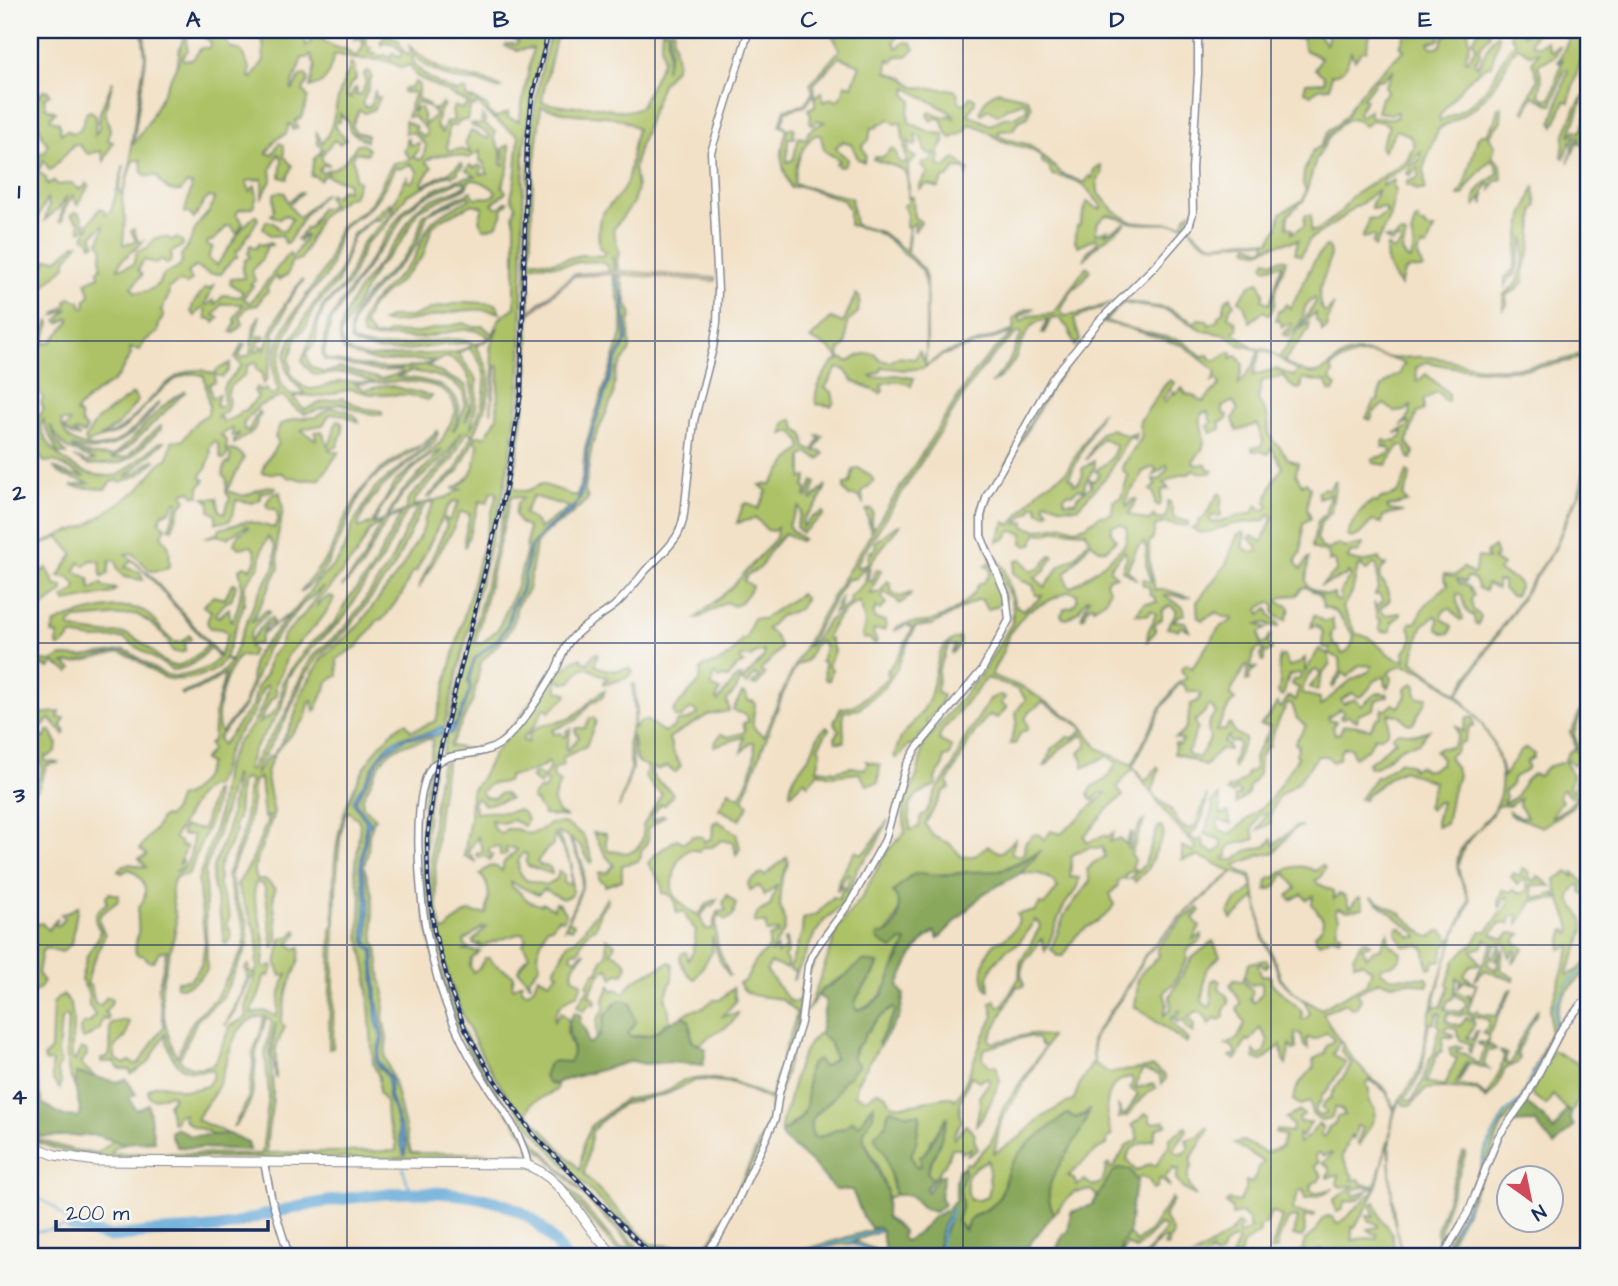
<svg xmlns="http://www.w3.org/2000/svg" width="1618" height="1286" font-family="'Architects Daughter',sans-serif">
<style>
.green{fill:#adc266;stroke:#647862;stroke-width:2;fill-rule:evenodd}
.forest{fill:#8aa85b;stroke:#526c5c;stroke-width:2}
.sand{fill:#eeda9e;stroke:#84847e;stroke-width:2}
.water{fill:#62a8d8;stroke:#3e6c9b;stroke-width:2}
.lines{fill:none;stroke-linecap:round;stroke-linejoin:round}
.stream{stroke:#62a8d8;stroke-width:2}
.river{stroke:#62a8d8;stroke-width:12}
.street-casing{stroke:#868892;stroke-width:9}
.primary-casing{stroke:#868892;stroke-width:11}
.street{stroke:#fff;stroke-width:6}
.primary{stroke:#fff;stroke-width:9}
.rail-casing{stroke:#1b2f5e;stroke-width:4.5}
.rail{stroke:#f6f6f2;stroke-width:2;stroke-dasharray:5;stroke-linecap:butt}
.grid{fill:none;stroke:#1b2f5e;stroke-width:2;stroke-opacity:0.55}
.neatline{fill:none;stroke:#1b2f5e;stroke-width:2.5}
.grid-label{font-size:23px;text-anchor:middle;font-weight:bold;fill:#1b2f5e}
</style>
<rect width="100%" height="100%" fill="#f6f6f2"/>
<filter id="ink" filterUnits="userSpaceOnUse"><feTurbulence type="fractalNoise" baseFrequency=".0143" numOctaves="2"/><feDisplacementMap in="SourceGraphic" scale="14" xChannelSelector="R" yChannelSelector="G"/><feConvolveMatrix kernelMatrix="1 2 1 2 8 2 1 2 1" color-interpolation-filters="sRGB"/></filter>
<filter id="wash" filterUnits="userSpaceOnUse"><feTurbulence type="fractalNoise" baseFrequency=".00686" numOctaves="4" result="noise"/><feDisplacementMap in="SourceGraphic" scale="28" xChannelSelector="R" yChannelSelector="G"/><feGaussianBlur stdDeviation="1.57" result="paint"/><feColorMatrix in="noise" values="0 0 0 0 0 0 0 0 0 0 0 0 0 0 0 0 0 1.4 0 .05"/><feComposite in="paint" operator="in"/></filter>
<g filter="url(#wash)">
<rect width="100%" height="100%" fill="#f2e1c6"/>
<g class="green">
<path d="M 142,30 L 144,33 L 146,57 L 133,145 L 149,121 L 178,63 L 180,47 L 187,30 L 190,30 L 186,41 L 188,50 L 182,57 L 183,60 L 193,59 L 201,48 L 208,48 L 211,45 L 210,41 L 205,38 L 204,30 L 222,30 L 229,47 L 241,51 L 250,69 L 249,77 L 252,78 L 264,60 L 263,42 L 259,36 L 261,30 L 298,30 L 305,38 L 306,47 L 311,42 L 306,30 L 316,30 C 319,40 334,49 346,49 L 351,54 L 357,56 L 363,47 L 362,38 L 354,39 L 355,35 L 366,30 L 365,37 L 367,45 L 371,48 L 368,53 L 373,55 L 374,52 L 378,56 L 386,55 L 391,59 L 391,53 L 394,53 L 399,58 L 402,53 L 395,45 L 386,42 L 382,45 L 380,42 L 387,34 L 399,41 L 401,48 L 408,55 L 412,52 L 408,45 L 431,64 L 452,74 L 485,80 L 502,88 L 496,89 L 479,82 L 452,79 L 424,65 L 414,55 L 412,58 C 417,75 442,86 457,92 L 464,89 L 467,91 L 466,96 L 472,100 L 472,98 L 487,106 L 489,112 L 495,118 L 508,112 L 509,114 L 506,117 L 519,121 L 533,48 L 517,50 L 505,46 L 507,44 L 517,44 L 518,41 L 508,36 L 509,33 L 506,32 L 503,35 L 497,30 L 547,30 L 534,82 L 524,148 L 521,353 L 518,399 L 513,437 L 504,489 L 444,727 L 422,735 L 400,738 L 389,745 L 378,757 L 353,803 L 366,821 L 360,869 L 366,900 L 364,934 L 365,943 L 372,951 L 376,1019 L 381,1037 L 376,1058 L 378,1067 L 388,1077 L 391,1104 L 394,1110 L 405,1156 L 406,1144 L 390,1096 L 390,1083 L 378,1060 L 383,1038 L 377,1001 L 374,950 L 368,942 L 369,901 L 362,867 L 368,818 L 355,803 L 380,758 L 386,751 L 406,738 L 431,737 L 443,733 L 435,762 L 424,779 L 422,770 L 430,760 L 433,741 L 431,739 C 391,746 386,749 369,786 C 365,794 361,797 363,806 L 375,817 L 369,835 L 368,853 L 364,866 L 372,894 L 374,942 L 377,947 L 381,980 L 385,993 L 383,1018 L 387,1038 L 385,1057 L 394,1082 L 411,1153 L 524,1153 L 522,1159 L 103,1157 L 63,1151 L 30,1140 L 30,1137 L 73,1150 L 98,1153 L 114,1140 L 128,1142 L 114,1148 L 111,1153 L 262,1154 L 269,1095 L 265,1053 L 272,1022 L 266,1017 C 264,1030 257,1042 256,1055 C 254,1084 256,1105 233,1127 L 248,1100 L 253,1067 L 253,1052 L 261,1032 L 264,1016 C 229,1020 230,1061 218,1086 C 212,1099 202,1107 197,1120 L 229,1134 L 214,1136 C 205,1126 192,1131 184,1119 L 185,1114 L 178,1115 L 175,1123 L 172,1122 L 168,1104 L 174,1097 L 170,1094 L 153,1099 L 149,1096 L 148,1090 C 160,1080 170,1088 183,1090 C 190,1091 200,1088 207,1086 L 213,1077 L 213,1069 C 180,1076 172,1065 165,1034 L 148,1063 L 131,1074 L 130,1070 L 120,1069 L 114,1062 L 101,1062 L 101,1059 L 108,1057 C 114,1045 107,1035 111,1023 L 127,1020 L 129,1023 L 126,1036 L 115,1047 L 115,1058 L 124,1064 L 130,1061 L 135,1064 L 139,1063 L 164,1026 L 158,989 L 167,950 L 159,952 L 154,961 L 150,962 L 144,956 L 136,954 C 134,945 137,941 138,933 C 139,926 137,918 138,911 C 139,902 139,909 143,901 C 149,887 141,875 129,869 L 122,873 L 118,871 C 127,858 134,867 146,867 L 139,858 L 146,856 L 146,854 L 140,849 C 145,837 157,832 160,819 L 164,816 L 168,817 L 174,810 L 178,798 C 194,794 205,778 209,763 L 203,760 L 211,750 L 209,744 L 213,740 L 215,712 L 225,674 L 206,686 L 183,695 L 181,693 C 197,689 223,677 230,662 L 224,659 C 217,671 210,673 197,677 C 153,688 153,662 120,652 L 75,663 L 64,663 L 72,669 L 69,672 L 54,663 L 49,668 L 40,665 L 30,687 C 30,670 31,658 51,662 L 61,656 L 82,657 L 125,650 C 154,664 160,685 196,672 C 206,669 212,666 219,657 L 210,648 C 199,660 189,669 172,670 L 123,638 L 93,639 L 70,635 L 69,639 L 60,647 L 57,645 L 58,635 L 52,633 L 54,624 C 70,614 130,598 148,614 C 158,622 163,635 174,642 L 181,642 L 189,635 L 191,639 L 185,643 L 185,651 L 180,653 L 172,651 C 168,636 151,622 136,614 L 76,619 L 69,625 L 71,628 C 82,632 93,633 104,634 C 111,634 119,632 126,634 C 166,649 162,690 208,645 L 150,577 L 132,560 L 125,567 L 140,572 L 143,580 L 124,577 L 117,568 L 116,561 L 110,560 L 108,574 L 103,577 L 101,575 L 100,561 L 91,560 L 85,566 L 79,562 L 75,571 L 89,579 L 91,590 L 101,583 L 104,587 L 116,589 L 112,593 L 66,602 L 63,598 L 74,591 L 76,586 L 70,578 L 59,576 L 73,554 L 59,537 L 30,550 L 62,534 L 86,526 L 138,490 L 161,462 L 168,458 L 172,441 L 176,440 L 182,441 L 197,421 L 208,414 L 209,406 L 204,376 C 175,362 142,414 122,430 C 111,438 98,437 87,444 L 85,439 L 97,420 L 133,394 L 138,401 L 119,424 L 102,436 C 136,433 158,371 198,370 C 203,369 209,373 214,374 L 218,369 L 230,363 L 228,371 L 223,377 L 215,375 L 215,382 L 209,384 L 212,398 L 219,394 L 216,406 L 221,407 L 224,404 L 223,387 L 242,365 L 235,358 L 242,344 L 245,344 L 239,356 L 243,358 L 250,355 L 254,325 L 260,315 L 255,335 L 258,337 L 264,335 L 265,337 L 257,343 L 255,352 L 260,350 L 260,345 L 264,347 L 264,353 C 272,325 283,303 302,280 L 303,281 L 286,305 C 286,314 277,326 273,334 L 275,338 L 266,381 L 263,384 L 262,373 L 257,370 L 256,362 L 247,366 L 245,375 C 215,393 236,396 225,413 L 219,414 L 217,418 L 221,417 L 223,422 L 238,416 L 239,412 L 246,410 L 258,397 L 254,391 L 257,387 L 260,392 L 265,389 L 271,395 L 279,392 C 258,344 302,306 325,268 C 332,256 332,240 340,228 C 347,218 362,215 369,205 C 380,193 384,176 393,163 L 407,161 L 410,158 L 404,151 L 407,143 L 406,138 L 408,138 L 410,145 L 419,143 L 419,150 L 413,157 L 419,160 L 423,158 L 426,145 L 414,133 L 405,133 L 405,121 L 416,127 L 415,130 L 424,137 L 427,134 L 426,129 L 413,116 L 407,117 L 414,94 L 412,92 L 403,93 L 403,89 L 411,88 L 415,82 L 419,85 L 417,98 L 429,105 L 429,107 L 417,102 L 412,111 L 414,112 L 416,108 L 421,108 L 425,125 L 436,114 L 431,109 L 437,109 L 442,103 L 444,105 L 439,113 L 436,126 L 442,133 L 446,122 L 454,121 L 452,111 L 454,106 L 462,109 L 468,103 L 416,76 L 410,65 L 401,68 C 389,58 371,60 356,59 C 348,59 342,53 334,55 C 330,69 328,86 310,87 L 315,66 L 311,55 L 307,58 L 302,58 L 291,89 L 293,90 L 300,76 L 306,74 L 308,81 L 303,90 L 308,97 L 302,117 L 295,121 L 298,127 L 293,130 L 292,125 L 289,124 L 286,134 L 276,139 L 267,153 L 272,155 L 279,143 L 284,145 L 284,156 L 292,166 L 287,179 L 280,177 L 282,158 L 278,154 L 271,169 L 272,179 L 262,197 L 262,179 L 246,181 L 250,191 L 255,186 L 257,196 L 253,207 L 239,210 L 236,214 L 243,223 L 237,234 L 231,226 L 227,226 L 214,240 L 207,242 L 207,245 L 213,247 L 208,258 L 217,265 L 243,227 L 256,215 L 258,219 L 239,250 L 236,251 L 238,256 L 230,262 L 221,274 L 210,274 L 197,267 L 193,268 L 188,273 L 192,280 L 187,284 L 179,282 L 169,288 L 168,297 L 161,311 L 164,315 L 159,324 L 158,332 L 145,341 L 140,350 L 130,348 L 131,355 C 124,363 120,378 110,384 C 98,390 88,399 78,409 L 76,413 L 80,415 L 82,424 L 87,429 L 84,434 L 76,431 L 74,432 L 80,437 L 72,435 L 64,429 L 70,423 L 69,421 L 61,421 C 63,433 70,442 82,445 C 117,456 138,423 160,401 C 140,431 111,459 73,447 L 73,449 L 91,455 L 113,456 C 139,437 157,404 186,391 L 129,447 L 111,459 L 127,457 L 157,428 L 161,426 L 161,429 L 132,457 L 120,463 L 88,465 L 74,457 L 87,462 L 94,460 L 70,450 L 61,443 L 50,425 L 57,443 L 67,454 L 58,453 L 44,424 L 44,420 L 40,425 C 50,458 85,481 119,475 L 160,442 L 164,442 L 125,477 L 136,472 L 154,459 L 155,461 L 139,475 L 121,482 L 118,480 L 111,482 L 105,489 L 74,487 L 71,486 L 89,483 C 76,478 64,480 53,467 L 70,475 L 85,477 L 54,461 L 44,462 L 34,445 L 30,446 L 30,418 L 38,418 L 44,409 L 41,403 L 43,398 L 37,388 L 38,383 L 36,379 L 33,381 L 30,379 L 30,368 L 39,347 L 37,336 L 41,334 L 49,321 L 50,324 L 44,339 L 45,344 L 51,342 L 70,321 L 69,318 L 59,323 L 57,321 L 68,309 L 55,315 L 56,313 L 67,305 L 66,301 L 70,298 L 80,301 L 82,308 L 85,308 L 86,300 L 90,294 L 86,282 L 99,276 L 98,270 L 101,268 L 101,255 L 103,251 L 99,241 L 104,227 L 103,225 L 92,236 L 96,244 L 91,245 L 89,240 L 84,237 L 89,227 L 80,231 L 79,222 L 71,215 L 75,212 C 83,213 82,220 84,225 L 91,221 L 100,208 L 104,210 L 106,215 L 111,211 L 124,165 L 119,189 L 122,196 L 131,162 L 131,145 L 145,57 ZM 477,102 L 489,116 L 519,136 L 515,180 L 511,197 L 516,206 L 513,215 L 515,224 L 515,307 L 500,318 L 492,334 L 483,326 L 473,327 L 464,323 L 413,333 L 392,332 L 383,336 L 373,336 L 364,325 L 370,309 L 378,299 L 399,282 L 423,256 L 432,227 L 442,219 L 473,204 L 483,207 L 479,220 L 483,229 C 494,226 495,230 500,219 C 503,212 503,218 502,210 L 508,202 L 505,202 L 500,207 L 496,207 L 492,204 L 506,192 L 502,186 C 507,173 512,160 509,145 L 503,148 L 504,165 L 501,165 L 501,151 L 494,139 L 495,132 L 485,125 L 485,119 L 482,116 L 481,125 L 471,124 L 472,126 L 482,130 L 490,136 L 488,139 L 471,131 L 465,144 L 471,153 L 460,149 L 450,151 L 447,148 L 449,126 L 455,126 L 460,121 L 467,120 L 471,105 L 475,107 ZM 480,151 L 480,161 L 483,162 L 488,174 L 480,174 L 482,168 L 479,165 L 475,168 L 470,165 L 466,170 L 475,176 C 452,178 420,196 403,211 L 328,322 L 322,352 L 324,360 L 378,371 L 401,370 L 402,373 L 381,379 L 340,368 L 324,373 L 310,366 L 306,353 L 316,341 L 318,323 L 325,306 L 348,285 L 366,243 L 383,229 L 407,195 L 450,174 L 452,176 L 458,173 L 458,170 L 463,166 L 461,163 L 451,171 L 423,185 L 422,182 L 432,167 L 425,162 C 437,151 455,154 469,158 ZM 136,160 L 141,160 L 142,172 L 146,176 L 157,176 C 161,185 169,193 181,191 L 186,184 L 192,184 C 191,194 186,203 185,213 L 189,213 L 194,219 L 203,203 L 209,197 L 214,198 C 211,213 207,213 199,223 C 191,234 193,243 181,255 L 182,262 L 178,268 L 164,274 C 158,287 150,293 135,292 L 132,287 L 142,275 L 138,270 L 144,260 L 156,263 L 162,259 L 166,264 L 169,263 L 172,259 L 171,253 L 183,245 L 182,241 L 177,238 L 172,240 L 166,237 L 155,238 L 147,248 L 137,251 L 133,265 L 118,269 L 121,261 L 144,241 L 138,242 L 134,229 L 131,231 L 135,239 L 134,242 L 123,245 L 125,219 L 122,198 L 132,162 ZM 411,164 L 418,172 L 414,181 L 408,182 L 408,177 C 401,184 398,198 392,206 L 394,209 L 385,221 L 362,243 L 346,283 L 322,307 L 302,361 C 316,383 322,373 342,373 C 352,373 366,379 375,383 C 362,384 352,379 340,382 C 315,386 309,400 290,372 L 291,367 L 289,360 L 297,336 L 307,326 L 314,308 L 338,282 L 353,237 L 372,220 L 379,220 L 391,208 L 391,202 L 352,235 L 338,276 L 314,303 L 291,340 L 285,355 L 286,369 L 291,379 L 305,394 L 292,395 C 261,376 292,319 308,296 C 313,288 321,284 326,276 C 335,262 334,243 341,231 C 346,222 359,218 366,211 C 379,200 388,182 395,167 L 399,169 ZM 473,180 C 480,180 491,186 496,192 C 491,201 483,196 475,198 L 471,191 L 423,215 C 419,229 415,245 405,256 C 386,277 342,308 351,342 C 387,362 431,342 470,343 L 472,346 L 454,353 L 368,357 L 354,354 L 345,348 L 340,335 L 376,269 L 400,244 L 419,210 L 466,188 L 469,181 ZM 457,182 L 465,182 L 465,186 C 451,193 428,198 417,209 C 409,217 404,231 397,240 C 380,263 324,322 344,351 L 374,361 L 436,360 C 404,376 360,365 326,359 L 324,353 L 331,322 L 374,257 L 393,234 L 404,214 L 419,200 ZM 468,196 L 470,199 C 458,206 441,212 432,222 C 423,232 420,250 412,261 C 398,281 351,309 363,336 C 376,341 384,337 396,337 C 404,337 412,339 419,338 C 437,337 474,320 489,338 L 477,344 C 436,328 393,360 352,341 C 343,307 397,273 414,249 C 422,239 422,225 428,214 ZM 498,327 L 490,348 L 494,371 L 491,413 L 496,366 L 499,367 L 497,418 L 485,437 L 481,435 L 476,437 L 474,435 C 482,416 494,391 488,371 C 486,362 480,354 476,346 L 491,338 ZM 469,348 C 487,366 488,383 481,407 C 479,415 477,421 471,427 L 476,406 L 477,380 L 458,353 ZM 446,357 C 473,365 479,400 465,422 L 469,407 L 465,385 L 427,366 ZM 410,371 C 449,376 482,386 454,430 L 453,430 C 476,388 429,379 398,377 ZM 402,381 C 425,383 452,384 456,412 L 441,442 L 395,482 L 372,523 L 360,528 L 358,526 C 370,489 405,468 434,443 L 438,433 L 437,431 L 422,445 L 406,452 L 380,470 L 362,489 L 341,525 L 329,555 L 300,592 C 336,571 343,520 365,488 C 379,469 402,460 421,446 C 427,442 430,435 436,433 L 424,448 L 375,488 L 352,526 L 348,541 L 337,562 L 317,582 L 295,610 L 262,633 L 267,625 L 273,623 L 272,618 L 268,619 L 249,642 C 248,630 261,620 270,612 L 267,610 L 251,623 L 279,568 L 277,540 L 283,510 L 280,492 L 271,495 L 266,504 L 268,508 L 277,510 L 278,520 L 274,528 L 248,521 L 219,529 L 219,533 L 204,538 L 216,535 L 227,538 L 247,526 L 248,528 L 238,535 L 234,544 L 239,548 L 251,546 C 258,553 257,562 250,569 L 245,566 L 239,569 C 244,584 240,606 232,621 L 230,620 L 229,608 L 219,617 L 215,615 L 225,603 L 231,600 L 236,586 L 234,583 L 231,585 L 225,599 L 213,596 L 203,606 L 211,611 L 207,622 L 210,628 L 222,629 L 228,633 L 220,656 L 151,576 L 125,554 L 132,553 L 151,571 L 162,570 L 170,566 L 169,546 L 161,536 L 166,527 L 159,522 L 163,513 L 169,512 L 175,502 L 178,502 L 169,528 L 172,529 L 181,506 L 186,500 L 183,496 L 184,493 L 191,491 L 193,495 L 199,496 L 199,487 L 205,480 L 200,477 L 207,467 L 211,453 L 209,449 L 214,441 L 218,444 L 221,459 L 225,459 L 227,453 L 231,455 L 229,463 L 225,464 L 223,475 L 227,480 L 226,493 L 230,497 L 225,513 L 220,512 L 217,498 L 205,498 L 210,503 L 210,511 L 216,515 L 216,523 L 229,521 L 233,515 L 236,500 L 253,503 L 261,499 L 260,493 L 275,490 L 276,487 L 267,486 L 244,496 L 227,491 L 244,458 L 239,452 L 226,449 L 227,441 L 221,435 L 233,428 L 232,436 L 240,433 L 234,440 L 234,444 C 245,436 257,433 257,419 L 261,415 L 258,411 L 249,430 L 245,431 L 243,424 L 258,406 L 283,396 L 298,411 L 305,414 L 340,403 L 365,413 L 382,415 L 382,411 L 362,408 L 343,398 L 322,402 L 304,410 L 293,397 L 305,395 L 320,397 L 351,389 L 371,394 L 409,395 L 428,400 L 432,396 L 387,385 L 365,390 L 355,384 ZM 462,431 L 449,457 L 408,499 L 406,510 L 388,518 L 403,494 L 447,454 ZM 467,431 L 472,434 L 456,470 L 427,497 L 429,498 L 459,471 L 474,439 L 478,445 C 476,465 472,481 452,489 L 461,489 L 447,497 L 413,506 L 416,498 L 452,460 ZM 441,451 L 401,493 L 384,520 L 374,524 C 382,501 417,458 441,451 ZM 495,491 L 497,493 L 436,721 L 411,731 L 406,723 C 399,724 392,733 386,739 C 377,747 371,758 364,769 C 334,821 332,864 334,924 L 331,930 L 329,1049 L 333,1048 C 334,1014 332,825 348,811 L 358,819 L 360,824 L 355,873 L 361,896 L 359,935 L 367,973 L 373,1064 L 379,1077 L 379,1093 L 386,1102 L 387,1119 L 396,1142 L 396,1151 L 267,1153 C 265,1131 273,1113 273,1093 C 272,1063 266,1054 276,1023 L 272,1054 L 276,1079 L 276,1048 L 285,1026 L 281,1023 C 283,1014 286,994 289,985 C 296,968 299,967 300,947 L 294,949 L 289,943 L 298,933 L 296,930 L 291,936 L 281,939 L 276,964 L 281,976 L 287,974 L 280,993 L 277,1016 L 264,1011 L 251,1014 C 252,1006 258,1000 260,992 C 262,986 262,981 265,975 L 269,976 L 273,967 L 271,965 L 267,968 L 263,966 L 265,943 L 254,897 L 255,883 L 263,884 L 265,888 L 273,949 C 284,934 269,907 275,889 L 266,880 L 257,880 L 254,868 L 274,813 L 266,772 L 276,751 L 305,719 L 310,701 L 312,700 L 314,711 L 316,710 L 328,682 L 338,675 L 337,659 L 358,646 L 378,620 L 383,619 L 402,594 L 412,572 L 416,572 L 447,508 L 454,501 L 459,502 L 449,521 L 445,518 L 444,520 L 447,525 L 418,589 L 452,531 L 460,512 L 470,514 L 464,540 L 465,547 L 480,501 L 487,503 L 491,492 ZM 435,501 L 425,519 L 423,530 L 401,569 L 358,626 L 322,658 L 301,694 L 293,721 L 281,743 L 273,755 L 267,758 L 256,774 L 256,769 L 285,721 L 303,679 L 319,656 L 347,630 L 394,567 L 420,512 L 426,504 ZM 420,506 L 412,517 L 390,563 L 366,598 L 345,627 L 312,657 L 294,690 L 290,705 L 283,718 L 260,752 L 250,770 L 247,769 L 253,751 L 281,709 L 288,677 L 313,647 L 338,624 L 347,613 L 358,594 L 382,560 L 407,511 ZM 401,514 L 371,571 L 348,599 L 335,623 L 311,643 L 293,666 L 282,683 L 281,697 L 277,709 L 270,716 L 259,723 L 271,699 L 277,696 C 274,686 277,680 282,671 C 285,665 284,661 288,655 C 303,636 325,621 334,598 L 329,596 L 317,606 L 317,603 L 357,554 L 370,530 L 381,523 L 363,560 L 342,587 L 362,567 L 385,524 L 389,519 ZM 268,537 L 275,547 L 275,566 L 256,599 L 231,661 L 225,658 L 244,604 L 245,585 L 260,565 L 262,549 ZM 323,587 L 310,608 L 283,636 L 279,647 L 269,658 L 266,674 L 257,687 L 253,705 L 222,745 L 218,738 L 245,706 L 267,648 L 302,605 ZM 291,614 L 257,653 L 253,662 L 251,682 L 244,704 L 221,733 C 212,716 226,668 240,656 L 250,657 L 253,650 L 249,647 L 250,645 L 259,644 L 262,634 ZM 267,685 L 268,689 L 261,709 L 252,726 L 236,744 L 225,768 L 218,818 L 198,881 L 205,942 L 202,964 L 190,980 L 177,981 L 176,986 C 189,990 199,979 207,970 L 205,871 L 220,828 L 234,775 L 236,777 L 228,829 L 213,867 L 212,879 L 223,930 L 224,943 L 227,944 L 232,936 L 227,924 L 230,916 L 219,886 L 219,867 L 236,831 L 234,825 L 238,818 L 240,784 L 242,780 L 248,779 L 249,782 L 243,833 L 227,875 L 233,900 L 244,926 L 244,948 L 215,999 L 196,1017 L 188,1029 L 177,1057 C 167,1038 161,1009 162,988 C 163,966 174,946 176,924 C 176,910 168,894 174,880 C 177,874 181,875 188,875 C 193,868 193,862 196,855 C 203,835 218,813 215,791 L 213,792 L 203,829 L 184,827 L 181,831 L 182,835 L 193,835 C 193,847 190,865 179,872 L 176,871 L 183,867 L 183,861 L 179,864 L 186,848 L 186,846 L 181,847 L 180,842 L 174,838 L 197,797 L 208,786 L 214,787 C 222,775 223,759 230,746 C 237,732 248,723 255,710 C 260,701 258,692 267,685 ZM 260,778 L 264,818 L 269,816 L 251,863 L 237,885 C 245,912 264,934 256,963 L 258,965 L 255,974 L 249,972 L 249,965 L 245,968 L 248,978 L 225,1026 L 234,1013 L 250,979 L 255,976 L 245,1007 L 247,1017 L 230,1026 L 215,1063 C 202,1070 190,1069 179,1060 L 197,1020 L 223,997 L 248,944 L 247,922 L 236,900 L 230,874 L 246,836 L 252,802 L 253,781 Z"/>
<path d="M 552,30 L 558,30 L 543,94 L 542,102 C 559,107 569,106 586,106 C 604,106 625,117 641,106 L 663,60 L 661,44 L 662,30 L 668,30 C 666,44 671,56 665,70 L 670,54 L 669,30 L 674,30 L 673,38 L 677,61 L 675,68 L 662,84 L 639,148 L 634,168 L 637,188 L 633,203 L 613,230 L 619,251 L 617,261 L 618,271 L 615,271 L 612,255 L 614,271 L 611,272 L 604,263 C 588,259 575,264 558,265 C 548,266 539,262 530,267 L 528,382 L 513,487 C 523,495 531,489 541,484 C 547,486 566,491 570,495 L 577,495 L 582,479 L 585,448 L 592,424 L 622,334 L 622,313 L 612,274 L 614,274 L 623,300 L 616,274 L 620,274 L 627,304 L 632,314 L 629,322 L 630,350 L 616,372 L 613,397 L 592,445 L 585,491 L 588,499 L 570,516 L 546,532 L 536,544 L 528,590 L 517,605 L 514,622 L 507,635 L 481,662 L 473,700 L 450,746 C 459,747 469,751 477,750 C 512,745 533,692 554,668 C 537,695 519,733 490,748 C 477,755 456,755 442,757 L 446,734 C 455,729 461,717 465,707 L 456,724 L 448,726 C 476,617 516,495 523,383 C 532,263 515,148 552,30 ZM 541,107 C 552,109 563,113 574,114 C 596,116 620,113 637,129 C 631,147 632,167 626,184 C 620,200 604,206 600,219 C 597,228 599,239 599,247 L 605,252 L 603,256 L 582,255 L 552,262 L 536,260 L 530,261 L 533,176 ZM 511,496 L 523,498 L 517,504 L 515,514 L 519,522 L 528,528 L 526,554 L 517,586 L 498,629 L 481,644 L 475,643 ZM 533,496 L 569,507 L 539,529 L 536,522 L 524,513 Z"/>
<path d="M 830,30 L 901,30 L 894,42 L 897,48 L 905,42 L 911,43 L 915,49 L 907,56 L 896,56 L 893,62 L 888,59 L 887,72 L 904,78 L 914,87 L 954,90 L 957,92 L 958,100 L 962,104 L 966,103 L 970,97 L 975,98 L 975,103 L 968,114 L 990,125 L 1003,118 L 1014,117 L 1027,110 L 1026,103 L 1023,102 L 1007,108 L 997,115 L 988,109 L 982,114 L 980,112 C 983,102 989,94 999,91 C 1008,94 1017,95 1027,98 L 1031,106 L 1028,117 L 1018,121 L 1013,130 L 1000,131 L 998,134 L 1005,139 L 1030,145 L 1062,174 L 1085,183 L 1089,176 L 1092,178 L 1094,169 L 1101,166 L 1102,174 L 1097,179 L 1098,192 L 1113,210 L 1132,222 L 1183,224 L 1185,216 L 1191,211 L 1187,226 C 1169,220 1152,226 1134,223 C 1124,222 1117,215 1106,215 L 1098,222 L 1095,234 L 1107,230 L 1105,234 L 1126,223 L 1093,249 L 1084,260 L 1087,252 L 1098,242 L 1096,238 L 1078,246 L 1075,241 L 1077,226 L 1080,224 L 1087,202 L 1098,209 L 1102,207 C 1084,184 1082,180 1052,175 L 1049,167 L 1042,162 L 1042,157 C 1027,144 1015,148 1000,140 C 989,133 982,126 968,124 L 966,131 L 952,138 L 949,137 L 941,119 L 936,118 L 931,121 L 928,115 L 930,112 L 945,117 L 950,115 L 954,118 L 953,114 L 907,88 L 906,95 L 912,101 L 908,112 L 909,122 L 931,133 L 944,134 L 944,142 L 938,153 L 940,156 L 938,166 L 946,167 L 955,158 L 969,170 L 967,175 L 966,169 L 955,168 L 949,177 L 943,179 L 938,188 L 928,184 L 920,189 L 920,185 L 928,172 L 921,165 L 923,162 L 931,162 L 936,153 L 928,154 L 925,151 L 920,136 L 915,135 L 917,143 L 915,146 L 908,141 L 909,153 L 916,158 L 908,166 L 909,198 L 913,197 L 914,217 L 921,222 L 914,232 L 915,223 L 910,226 L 907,253 L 923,269 L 926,277 L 927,336 L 925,366 L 943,354 L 1012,331 L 1015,326 L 1013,319 L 1027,309 L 1035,308 L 1019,317 L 1021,322 L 1029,316 L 1053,314 L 1086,267 L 1088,267 L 1090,270 L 1083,281 L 1073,289 L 1061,308 L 1061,312 L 1064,316 L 1079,314 L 1117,301 L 1074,319 L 1080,340 L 1075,346 L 1068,328 L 1059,318 L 1051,319 L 1044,333 L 1042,333 L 1048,319 C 1023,322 1024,346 1012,364 C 1006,373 999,379 991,384 L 1008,364 L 1022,333 L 1018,332 L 990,359 L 973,380 L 856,565 L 858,568 L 866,564 L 866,566 L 856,578 L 846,580 L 807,647 C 815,642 821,632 826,624 C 830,618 835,617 840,613 L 838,611 L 833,613 L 842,596 L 839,608 L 842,610 L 851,602 L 849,597 L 865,583 L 869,552 L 871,551 L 872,553 L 876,546 L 874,542 C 885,537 890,527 900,525 L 873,559 L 870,565 L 868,579 L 872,582 L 874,572 L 878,569 L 881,570 L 870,594 L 880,592 L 888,581 L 891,584 L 891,591 L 901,597 L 911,593 L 909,597 L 899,604 L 897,600 L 884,592 L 882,597 L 886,604 L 880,610 L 876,607 L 873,615 L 875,619 L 885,621 L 886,625 L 884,630 L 874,630 L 873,633 L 877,642 L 874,644 L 869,638 L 864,639 L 862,636 L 865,623 L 860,602 C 847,605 831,625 826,638 L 830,639 L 834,651 L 828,666 L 832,669 L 829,681 L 825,679 L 824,662 L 821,661 L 825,647 L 821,641 L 816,643 L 807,660 L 796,666 L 783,694 L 743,800 L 749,804 L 740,820 L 719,809 L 729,791 L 739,797 C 749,782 757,759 754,742 L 751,742 L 742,752 L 744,737 L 714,746 L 714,744 L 721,734 L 728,737 L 743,733 L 745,730 L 743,723 L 748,722 C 748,710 740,715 733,710 L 742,693 L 746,694 L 748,701 L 753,701 L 755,704 C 754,719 747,727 764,736 C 791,664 830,599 871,534 L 866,510 L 871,509 L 873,512 L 871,523 L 873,530 L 970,378 L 987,357 L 1014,332 L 943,355 L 924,368 L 905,370 L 882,367 L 881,371 L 871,376 L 874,378 L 895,375 L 914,378 L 911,386 C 903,380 889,380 881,385 L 883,391 L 880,393 L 853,381 L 845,370 L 837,368 L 825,388 L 832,392 L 834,402 L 831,406 L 816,404 C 813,390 827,364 840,359 L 829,348 L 810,339 L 831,318 L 843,323 L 856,294 L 860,298 L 858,312 L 847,323 L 846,345 L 840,350 L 839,357 L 849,362 C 858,355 863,353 875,354 L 880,360 L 890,362 L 898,357 L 915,359 L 919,351 L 924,360 L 926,355 L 926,285 L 922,270 L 887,238 L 872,230 L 849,225 L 849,209 L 843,200 L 800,186 L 791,188 C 780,164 779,155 787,130 L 780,125 L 785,109 L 803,105 L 813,92 L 810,84 L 840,50 ZM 840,57 L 860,65 L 852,86 L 845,84 L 843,94 L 837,101 L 832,98 L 823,102 L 822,92 L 815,96 L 815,106 L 808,109 L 811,115 L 810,123 L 813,125 L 817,120 L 824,122 L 809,131 L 806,139 L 799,137 L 793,160 L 787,162 L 788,138 L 795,138 L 795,136 L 793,134 L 795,129 L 792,127 L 788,130 L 782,124 L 786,111 L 805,106 L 815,93 L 814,84 ZM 889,119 L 895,124 L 901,122 L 907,164 L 899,162 L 895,150 L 892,148 L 883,157 L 875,157 L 873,159 C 904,171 910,163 908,203 L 903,206 L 907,214 L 906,227 L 909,228 L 906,251 L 881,232 L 855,225 L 851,198 L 794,184 C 796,166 800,146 815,135 L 820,135 C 823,140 822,144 824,149 C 827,155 836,156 840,161 L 836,163 L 839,167 L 844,166 L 848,159 L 837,150 L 836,147 L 843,141 L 852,145 L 858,159 L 864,162 L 866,156 L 862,146 L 869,140 L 871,128 L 878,127 L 879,123 L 883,124 Z"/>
<path d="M 1277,30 L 1314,30 L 1326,44 L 1328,40 L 1327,30 L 1371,30 L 1366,51 L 1362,51 L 1355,60 L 1351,52 C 1348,63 1344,74 1331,75 L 1330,87 L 1319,88 L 1311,95 L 1304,90 L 1306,83 L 1325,82 L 1324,76 L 1315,69 L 1321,58 L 1305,50 L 1302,37 L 1290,38 L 1277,33 Z"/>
<path d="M 1407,30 L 1438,30 L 1440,38 L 1438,41 L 1429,42 L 1431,47 L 1440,47 L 1444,36 L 1456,30 L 1468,30 L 1470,44 L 1465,59 L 1467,61 L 1476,48 L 1473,40 L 1479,30 L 1490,30 L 1489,36 L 1479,48 L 1480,55 L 1474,63 L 1478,66 C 1484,56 1490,41 1497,34 L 1499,37 L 1491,66 C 1476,66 1448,104 1439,117 L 1440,121 C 1466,109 1480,101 1495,75 C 1502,62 1504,52 1516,42 L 1510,36 L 1512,30 L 1522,30 L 1523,35 L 1530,30 L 1538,30 L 1531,41 L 1533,45 L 1538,46 L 1546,41 L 1550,50 L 1553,51 L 1558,46 L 1560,47 L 1554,57 L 1538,64 L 1542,80 L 1539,95 L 1546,99 L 1551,98 L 1563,58 L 1560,63 L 1558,62 L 1569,39 L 1565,36 L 1567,31 L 1562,30 L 1588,30 C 1586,55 1573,78 1569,102 L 1565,101 L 1554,126 L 1552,121 L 1568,70 L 1564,70 L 1552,105 L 1533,96 L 1525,113 L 1523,110 L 1538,79 L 1532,62 L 1539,52 L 1530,54 L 1518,47 C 1508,55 1507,65 1501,75 C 1482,106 1471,111 1440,128 L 1437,132 L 1424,166 L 1425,190 L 1416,190 L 1412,186 L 1406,185 L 1407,181 L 1416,179 L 1418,177 L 1418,167 L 1410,175 L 1407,174 L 1411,165 L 1420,160 L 1421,152 L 1407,165 L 1383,181 L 1382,186 L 1394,180 L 1393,189 L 1396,190 L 1390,216 L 1375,247 L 1372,243 L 1375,238 L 1372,236 L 1362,238 L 1368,224 L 1368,219 L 1376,220 L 1387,212 L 1384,207 L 1372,209 L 1371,206 L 1378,189 L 1361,204 L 1354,207 L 1340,220 L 1310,239 L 1301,256 L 1295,253 L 1298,240 C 1290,242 1282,243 1274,245 C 1264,248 1260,255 1247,248 L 1249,244 L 1260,249 L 1265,248 L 1266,242 C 1259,242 1251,240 1244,242 C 1223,245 1201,250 1190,228 C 1213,254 1219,241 1247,240 C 1254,240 1262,241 1270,241 L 1278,227 L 1281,213 L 1303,200 L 1306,191 L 1303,184 L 1304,172 L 1313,151 L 1321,146 L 1329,130 L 1338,124 L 1348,113 L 1350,107 L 1369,83 L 1404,50 L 1400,46 ZM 1394,69 L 1385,86 L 1387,92 L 1381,98 L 1377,112 L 1392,114 L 1397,112 L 1397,117 C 1388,121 1380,115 1370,117 L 1370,109 L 1360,117 L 1358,112 L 1366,100 L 1363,98 L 1377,80 L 1383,79 ZM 1354,118 L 1365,126 L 1372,120 L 1383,122 L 1389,126 L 1380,147 L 1383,151 L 1397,130 L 1409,135 L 1414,144 L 1407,160 L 1351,197 L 1340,213 L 1319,229 L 1311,232 L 1311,215 L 1305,215 L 1304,226 L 1292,233 L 1293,228 L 1287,227 L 1288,215 L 1304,200 L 1316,160 L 1331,134 L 1346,120 Z"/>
<path d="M 351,63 L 354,65 L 356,79 L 349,87 L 347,97 L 350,98 L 355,88 L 357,89 L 356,95 L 362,94 L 366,82 L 364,76 L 365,72 L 369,71 L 372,78 L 369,81 L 369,87 L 362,103 L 365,107 L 371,106 L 375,90 L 376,97 L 380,97 L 374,109 L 365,113 L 359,110 L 352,126 L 356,132 L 367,135 L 366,141 L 350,131 L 348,122 L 340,114 L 340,122 L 337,121 L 335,127 L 346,139 L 340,144 L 334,140 L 323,154 L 321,154 L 323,162 L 330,165 L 323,165 L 319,170 L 320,172 L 328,173 L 326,170 C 339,170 350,156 357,144 L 362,144 L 368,149 L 367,154 L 355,152 L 352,160 L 355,166 L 354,179 L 359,181 L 353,197 L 346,198 L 320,217 L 301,259 L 291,262 L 288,274 L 278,280 L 276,276 L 267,288 L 268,292 L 263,295 L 258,305 L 247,307 L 240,317 L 243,324 L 234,333 L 231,332 L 236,322 L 234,319 L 243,304 L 222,304 L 214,315 L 219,318 L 214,323 L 213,320 L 206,318 L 205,309 L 201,308 L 195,316 L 191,312 L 193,304 L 205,288 L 209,289 L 215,284 L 205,304 L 208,305 L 213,300 L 215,304 L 224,295 L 239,297 L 243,292 L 230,284 L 231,279 L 245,278 L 242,270 L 245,260 L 250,257 L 248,254 L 250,245 L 256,248 L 259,243 L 262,245 L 270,242 L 272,245 L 267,246 L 262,259 L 252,271 L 255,281 L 250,284 L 253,286 L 243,298 L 250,303 L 289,253 L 291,257 L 294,256 L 306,236 L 304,235 L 299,241 L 297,240 L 306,228 L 309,229 L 320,208 L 324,209 L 332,204 L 327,196 L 329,194 L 334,197 L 342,189 L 347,191 L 348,183 L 327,176 L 323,176 L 320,180 L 315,176 L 311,176 L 314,159 L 323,149 L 318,144 L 316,131 L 322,143 C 334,129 334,111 339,95 C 342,83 348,75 351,63 Z"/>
<polygon points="113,81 105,112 110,129 108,141 113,142 104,161 101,151 88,154 79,145 74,144 53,168 49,170 44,160 38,171 46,178 47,184 54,181 58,185 72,183 79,189 85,187 86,183 89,186 77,205 73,195 65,209 62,222 59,221 67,196 59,208 45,220 49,205 47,199 30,232 30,210 34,205 36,194 30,189 30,171 35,168 42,151 45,153 48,144 43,138 34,113 30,112 32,90 35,90 36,95 39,96 43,90 48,91 50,94 44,98 46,108 56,112 50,117 51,120 59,122 61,134 67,130 73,133 80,130 87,112 91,111 96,115 95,135 99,129 100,112"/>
<polygon points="1584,95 1570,136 1576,130 1580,132 1587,116 1587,144 1582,145 1579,143 1580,137 1575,136 1574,138 1578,141 1568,163 1574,142 1571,141 1564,158 1562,157 1565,134 1576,107"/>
<path d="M 1502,106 L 1501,121 L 1489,136 L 1495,146 L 1492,156 L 1501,165 L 1502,179 L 1496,181 L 1491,190 L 1490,184 L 1487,185 L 1484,192 L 1484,204 L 1482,205 L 1482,197 L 1475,206 C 1472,191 1486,182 1498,174 L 1497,166 L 1492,160 C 1486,162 1466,187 1463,196 L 1458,196 L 1464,185 L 1478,137 L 1481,134 L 1487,134 L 1495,120 L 1498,108 Z"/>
<path d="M 1534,188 L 1537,206 L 1534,210 L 1531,246 L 1524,271 L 1524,281 L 1517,289 L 1506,295 L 1507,305 L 1503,309 L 1503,296 C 1507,290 1512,289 1516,284 C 1523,273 1526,249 1524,237 L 1515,275 L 1510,278 L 1505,286 L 1505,278 L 1514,269 L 1523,216 Z"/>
<path d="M 277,192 L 285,193 L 288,202 L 300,192 L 302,193 L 289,205 L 299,218 L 325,193 L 305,215 L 288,243 L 285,243 L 282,235 L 271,236 L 263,228 L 266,221 C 272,221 276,224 278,229 L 284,231 L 292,219 L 285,215 L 279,219 L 271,215 L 274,210 L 274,194 Z"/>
<path d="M 1418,219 L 1420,224 L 1424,224 L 1427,229 L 1434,229 L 1427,247 L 1423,246 L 1417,253 L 1423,269 L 1409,269 L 1404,272 L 1400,286 C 1391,275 1384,261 1387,246 L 1393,251 L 1400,245 L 1400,240 L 1398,239 L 1392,243 L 1384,238 L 1394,239 L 1401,233 L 1406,235 L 1402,252 L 1407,259 L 1411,260 L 1414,246 L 1411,235 L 1415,221 Z"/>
<path d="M 75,244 L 78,244 L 66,260 L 66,266 L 42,288 L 36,288 L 35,281 L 30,284 C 30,273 29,266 38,259 L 41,268 L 48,259 L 58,259 Z"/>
<path d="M 1326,247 L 1329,247 C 1334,266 1315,284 1320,303 C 1320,306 1323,309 1324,312 L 1327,312 L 1334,304 L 1327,321 L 1328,327 L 1322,332 L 1321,324 L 1316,321 L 1316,313 L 1311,316 L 1299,330 L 1309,323 L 1309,329 L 1284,361 C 1330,394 1326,351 1360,352 C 1371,352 1382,357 1392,358 C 1403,359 1414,356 1424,357 C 1444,357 1464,365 1483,367 C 1507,371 1568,363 1588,350 L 1588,356 C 1529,373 1486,375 1426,362 L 1416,368 L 1417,382 L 1426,374 L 1448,393 L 1448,401 L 1444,401 L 1441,395 L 1437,392 L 1424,400 L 1424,410 L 1417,413 L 1407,442 L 1414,452 L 1412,459 L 1409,458 L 1405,446 L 1400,445 L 1386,465 L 1373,463 L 1372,459 L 1389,454 L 1391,451 L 1388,447 L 1382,447 L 1384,440 L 1389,442 L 1395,440 L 1396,442 L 1399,438 L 1402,438 L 1403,432 L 1395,433 L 1407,428 L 1410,424 L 1408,422 L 1401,426 L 1409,416 L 1411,406 L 1404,411 L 1395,412 L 1384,404 L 1373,413 L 1371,420 L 1366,418 L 1372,408 L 1374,401 L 1378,401 C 1378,387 1389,378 1400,374 L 1402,367 L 1405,365 L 1403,363 C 1374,352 1357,348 1331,367 L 1333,373 L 1330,380 L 1337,386 L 1333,392 L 1329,391 L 1326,382 L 1303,379 L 1301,388 L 1297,389 L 1290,385 L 1283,375 C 1276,381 1269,377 1262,381 L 1258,399 L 1268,418 L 1269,433 L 1274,443 L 1280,447 L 1288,459 L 1298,463 L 1296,474 L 1302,485 L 1306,482 L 1310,487 L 1307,508 L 1311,518 L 1303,523 L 1301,552 L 1296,560 L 1297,565 L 1301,569 L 1309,557 L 1306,581 L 1308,587 L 1326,595 L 1334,594 L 1335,600 L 1339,601 L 1341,599 L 1340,592 L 1351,575 L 1348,572 L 1345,576 L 1320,586 L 1337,571 L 1336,564 L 1333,560 L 1329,562 L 1329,554 L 1313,548 L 1312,545 L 1318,521 L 1325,514 L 1330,494 L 1319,498 L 1318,491 L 1324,488 L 1329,490 L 1334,481 L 1336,481 L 1331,512 L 1321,522 L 1317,540 L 1321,547 L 1328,550 L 1338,544 L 1345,548 L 1363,544 L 1359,552 L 1350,553 L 1348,559 L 1362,562 L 1380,558 L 1380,562 L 1386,565 L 1381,570 L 1380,580 L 1385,584 L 1390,600 L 1379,610 L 1385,615 L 1400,613 L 1400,616 L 1392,622 L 1391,631 L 1382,632 L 1379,628 L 1381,620 L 1377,619 L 1374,602 L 1376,607 L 1383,601 L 1379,595 L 1375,595 L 1378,588 L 1377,566 L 1374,564 L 1366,571 L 1361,565 L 1358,567 L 1352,593 L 1342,607 L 1356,634 C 1376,635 1385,659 1405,661 L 1404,652 L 1409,646 L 1413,637 L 1409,627 L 1410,623 L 1417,622 C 1420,606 1436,595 1448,585 L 1444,578 L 1445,574 L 1455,576 L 1463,567 L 1472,574 L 1474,574 L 1478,557 L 1488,559 L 1486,553 L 1494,547 L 1497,556 L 1493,559 L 1503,566 L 1498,571 L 1515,579 L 1520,585 L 1515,596 L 1511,596 L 1503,589 L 1503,581 L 1497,581 L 1497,589 L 1487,584 L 1485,591 L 1478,588 C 1477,582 1474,577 1467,577 L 1465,582 L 1457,579 L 1459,583 C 1467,585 1470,588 1474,595 L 1471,599 L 1473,610 L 1481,616 L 1478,625 L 1475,623 L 1474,616 C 1464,613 1464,602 1461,594 L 1457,594 L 1457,601 L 1463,619 L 1460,620 L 1451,609 L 1446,609 L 1442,613 L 1442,618 L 1452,626 L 1450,633 L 1445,634 L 1437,629 L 1438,618 L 1435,616 L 1422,626 L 1412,661 L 1457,694 L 1468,676 L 1555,547 L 1569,511 L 1579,493 L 1588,457 L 1580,493 L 1570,512 L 1556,547 L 1458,695 C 1480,720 1499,743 1503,777 L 1520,752 L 1527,748 L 1534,754 L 1533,758 L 1527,761 L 1528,767 L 1524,772 L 1514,777 L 1511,786 L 1504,792 L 1506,797 L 1503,802 L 1505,803 L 1516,797 C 1521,786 1524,781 1533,774 L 1539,776 L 1547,767 L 1564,762 L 1568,753 L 1575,748 L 1574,740 L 1570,732 C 1576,727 1576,717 1581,710 L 1588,709 L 1588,714 L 1583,711 L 1581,713 L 1574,734 L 1578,746 L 1576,750 L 1578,753 L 1586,754 L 1588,762 L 1585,764 L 1578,760 L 1573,765 L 1569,760 L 1566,763 L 1572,775 L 1569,789 L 1573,792 L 1577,776 L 1580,776 L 1582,789 L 1577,795 L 1570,797 L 1564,790 L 1561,791 L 1559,797 L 1562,801 L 1554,812 L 1552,817 L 1568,807 L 1584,789 L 1572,807 L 1542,827 L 1510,815 L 1509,812 L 1521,818 L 1527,817 L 1519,805 L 1520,799 L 1509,806 L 1501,805 L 1497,807 L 1465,845 L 1458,864 L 1460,876 L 1470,900 C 1467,913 1459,923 1455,935 C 1446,959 1438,984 1433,1009 L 1436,1006 L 1441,1007 L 1449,986 L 1447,984 L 1455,960 L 1466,948 L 1473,945 L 1480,931 L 1487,931 L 1496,920 L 1499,913 L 1500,914 L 1507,907 L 1509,900 L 1506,896 L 1500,908 L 1498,902 L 1502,890 L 1511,892 L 1513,890 L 1521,894 L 1528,889 L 1525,878 L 1518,885 L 1511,877 L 1514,873 L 1520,876 L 1522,869 L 1525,869 L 1529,872 L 1530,879 L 1535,881 L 1538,876 L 1551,886 L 1531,885 L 1533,897 L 1545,897 L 1555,893 L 1558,899 L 1533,901 L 1518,924 L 1518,915 L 1512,916 L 1509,924 L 1500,923 L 1492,934 L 1504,939 L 1510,933 L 1521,934 L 1514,942 L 1524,948 L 1513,964 L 1516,951 L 1514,950 L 1510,957 L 1505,943 L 1496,944 L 1490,955 L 1494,956 L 1500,946 L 1501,947 L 1497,960 L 1489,959 L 1487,964 L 1496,970 L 1499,957 L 1504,949 L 1500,969 L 1514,978 L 1514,981 L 1485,970 L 1475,980 L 1493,943 L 1486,939 L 1482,947 L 1472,950 L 1480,964 L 1471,965 L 1464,975 L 1475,984 L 1464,981 L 1458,989 L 1461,980 L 1457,978 L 1453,998 L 1448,1001 L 1445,1009 L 1461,1012 L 1466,1005 L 1465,1001 L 1455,995 L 1457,991 L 1465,996 L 1469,994 L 1470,1001 L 1477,983 L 1468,1010 L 1473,1013 L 1477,1010 L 1479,1014 L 1496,1016 L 1509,990 L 1512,989 L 1488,1036 L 1482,1033 L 1487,1029 L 1489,1020 L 1474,1016 L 1471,1017 L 1467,1013 L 1459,1016 L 1448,1013 L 1446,1021 L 1460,1026 L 1466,1018 L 1470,1021 L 1473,1019 L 1474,1025 L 1467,1038 L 1473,1039 L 1476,1031 L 1478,1031 L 1470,1053 L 1468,1049 L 1470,1044 L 1460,1040 L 1456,1029 L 1448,1026 L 1445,1028 L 1445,1031 L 1454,1036 L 1453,1038 L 1443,1036 L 1442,1051 L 1438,1053 L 1426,1082 L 1445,1086 L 1457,1058 L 1451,1056 L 1449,1048 L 1458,1046 L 1462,1047 L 1455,1052 L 1465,1054 L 1476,1063 L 1480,1063 L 1485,1047 L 1478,1044 L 1479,1042 L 1485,1043 L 1489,1037 L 1487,1046 L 1491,1045 L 1496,1049 L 1488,1050 L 1484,1064 L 1488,1069 L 1469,1063 L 1459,1082 L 1467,1061 L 1456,1084 L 1477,1088 L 1486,1097 L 1500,1071 L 1504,1056 L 1500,1051 L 1507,1054 L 1505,1063 L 1511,1064 L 1519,1042 L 1538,1008 L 1537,1013 L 1519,1049 L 1517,1056 L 1520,1057 C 1518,1065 1512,1066 1505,1068 L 1498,1085 L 1486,1100 C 1483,1098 1481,1094 1478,1091 C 1473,1087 1433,1088 1425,1089 L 1411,1105 L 1404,1105 L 1401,1100 C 1379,1129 1394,1222 1402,1256 L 1393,1215 L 1388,1143 C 1381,1158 1381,1177 1374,1193 C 1369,1205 1361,1216 1355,1227 L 1352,1227 L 1352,1240 L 1366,1238 L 1377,1239 L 1377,1234 L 1373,1234 L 1368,1229 L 1378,1227 L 1378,1224 L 1368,1220 L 1367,1216 L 1374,1216 L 1371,1205 L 1375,1202 L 1381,1219 L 1392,1234 L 1396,1256 L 1321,1256 L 1324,1255 L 1322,1249 L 1307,1254 L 1305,1251 L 1285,1256 L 1302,1251 L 1305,1240 L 1316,1231 L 1322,1219 L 1327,1216 L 1332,1217 L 1337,1224 C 1350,1217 1360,1201 1373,1193 L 1374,1188 L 1361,1187 L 1352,1191 L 1354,1196 L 1369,1190 C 1362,1199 1354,1201 1345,1202 L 1342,1210 L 1336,1212 L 1333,1200 L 1355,1185 L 1340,1187 L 1337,1184 L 1339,1175 L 1327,1178 L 1327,1175 L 1330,1173 L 1328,1166 L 1323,1163 L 1332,1154 L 1330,1153 L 1323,1156 L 1320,1153 L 1316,1154 L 1315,1157 L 1319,1162 L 1314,1166 L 1322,1175 L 1319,1180 L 1312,1184 L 1310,1190 L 1315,1193 L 1332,1189 C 1323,1198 1315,1194 1305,1199 L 1304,1190 L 1299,1191 L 1292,1211 L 1305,1214 L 1315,1214 L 1314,1217 L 1304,1217 L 1305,1232 L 1302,1237 L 1293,1236 L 1298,1219 L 1295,1217 L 1289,1218 L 1279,1238 L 1277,1249 L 1271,1251 L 1282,1217 L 1273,1212 L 1270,1213 L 1267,1223 L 1259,1227 L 1260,1232 L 1243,1244 L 1240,1256 L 1232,1256 L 1239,1240 L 1233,1239 L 1224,1246 L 1219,1256 L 1213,1256 L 1211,1251 L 1208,1256 L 1194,1256 L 1229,1234 L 1238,1223 L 1242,1226 L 1239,1229 L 1239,1235 L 1251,1228 L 1249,1226 L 1249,1220 L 1241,1213 L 1232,1215 L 1232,1209 L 1226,1203 L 1229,1200 L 1239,1202 L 1246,1190 L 1246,1181 L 1252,1183 L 1260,1166 L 1264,1162 L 1234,1143 L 1243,1141 L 1266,1153 L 1281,1147 L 1285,1136 L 1275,1132 L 1276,1130 L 1292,1132 L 1293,1126 L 1286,1118 L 1300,1111 L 1304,1115 L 1299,1119 L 1299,1122 L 1311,1122 L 1302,1137 L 1298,1134 L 1299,1143 L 1310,1135 L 1318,1124 L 1323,1128 L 1320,1134 L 1324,1137 L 1329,1127 L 1335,1124 L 1337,1117 L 1345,1115 L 1342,1110 L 1335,1107 L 1331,1119 L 1321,1121 L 1312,1114 L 1310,1102 L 1300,1105 L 1293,1100 L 1298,1085 L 1314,1067 L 1313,1061 L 1317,1057 L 1325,1054 L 1326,1047 L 1334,1040 L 1327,1032 L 1317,1039 L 1307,1038 L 1308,1049 L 1304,1046 L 1301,1034 L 1295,1033 L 1296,1049 L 1293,1050 L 1290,1045 L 1286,1065 L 1283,1061 L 1281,1045 L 1262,1061 L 1254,1058 L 1254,1051 L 1259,1056 L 1264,1053 L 1268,1040 L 1260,1028 L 1250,1041 L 1247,1040 L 1235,1060 L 1230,1056 L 1236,1054 L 1233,1047 L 1226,1045 L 1238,1038 L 1245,1024 L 1237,1009 L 1241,1003 L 1230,985 L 1235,979 L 1240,981 L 1243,980 L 1253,992 L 1250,999 L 1254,1003 L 1262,993 L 1262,982 L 1252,985 L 1244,977 L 1249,963 L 1266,960 L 1269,964 L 1265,968 L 1261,964 L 1258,965 L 1261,976 L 1268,975 L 1271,978 L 1271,983 L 1302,1011 L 1302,1019 L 1306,1019 L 1310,1013 L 1305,1002 L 1280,980 L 1274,961 L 1263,939 L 1256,897 C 1248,903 1238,916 1231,919 L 1229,913 L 1236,900 L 1244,896 L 1253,887 L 1250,878 L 1234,872 L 1179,919 L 1145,956 L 1123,996 L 1097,1032 L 1093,1040 L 1094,1063 L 1109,1073 L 1153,1067 L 1164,1074 L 1166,1079 L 1161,1084 L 1160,1075 L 1142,1070 L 1135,1088 L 1154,1084 L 1156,1088 C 1140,1097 1138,1102 1128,1116 L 1118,1118 L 1120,1115 L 1118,1105 L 1122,1114 L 1126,1114 L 1138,1094 L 1130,1089 L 1133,1080 L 1131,1077 C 1102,1081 1104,1114 1112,1135 L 1107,1140 L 1107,1145 L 1098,1149 L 1068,1176 L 1074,1179 L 1077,1186 L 1085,1180 L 1092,1186 C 1104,1184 1105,1177 1106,1166 L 1109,1164 L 1110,1168 L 1113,1168 L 1127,1145 L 1138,1140 L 1136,1131 L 1132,1125 L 1146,1114 L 1150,1116 L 1150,1121 L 1153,1123 L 1165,1121 L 1167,1124 L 1157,1129 L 1154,1139 C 1142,1144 1128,1145 1127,1160 L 1136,1171 L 1150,1164 L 1155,1166 C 1162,1160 1162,1151 1170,1146 L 1170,1138 L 1186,1127 L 1187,1130 L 1173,1150 L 1178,1154 L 1184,1153 L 1189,1147 L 1186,1140 L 1199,1136 L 1206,1127 L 1209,1129 L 1190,1160 L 1192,1165 C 1185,1179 1187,1183 1196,1196 L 1182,1188 L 1176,1179 L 1179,1169 L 1176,1171 L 1174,1168 L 1165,1177 L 1170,1187 L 1160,1178 L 1157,1187 L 1153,1190 L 1149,1180 L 1140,1176 L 1137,1181 L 1130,1170 L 1108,1180 L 1098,1197 L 1091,1190 L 1074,1192 L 1054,1213 C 1033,1177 1081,1144 1089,1111 L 1076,1118 L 1067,1114 C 1044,1132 1019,1147 1007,1175 C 1002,1185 1003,1195 994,1204 C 987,1211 973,1212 968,1222 C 963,1233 963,1247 955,1256 L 963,1238 L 957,1221 L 962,1204 L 960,1188 L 965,1170 L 962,1168 L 966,1163 L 971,1164 L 991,1142 L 1004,1106 L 1045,1047 L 1041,1045 L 1038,1039 L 1028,1036 L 984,1049 L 983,1058 L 989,1066 L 996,1065 L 1000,1081 C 992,1097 988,1113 976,1125 L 980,1104 L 979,1097 L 990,1081 L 987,1078 L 979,1081 L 971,1076 C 965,1090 955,1106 962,1121 L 953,1136 L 954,1139 L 966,1125 L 975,1134 L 974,1139 L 978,1149 L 970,1155 L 967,1155 L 971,1148 L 961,1153 L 961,1148 L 952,1148 L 945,1164 L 933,1179 L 930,1177 L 927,1171 L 946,1124 L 931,1140 L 921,1166 L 916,1167 L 911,1155 C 917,1143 915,1131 921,1119 L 891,1109 L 886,1124 L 875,1135 C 877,1142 883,1147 886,1155 C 891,1167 893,1182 895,1195 L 888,1198 L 877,1165 L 864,1140 L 864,1131 L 870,1122 L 870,1107 L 859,1125 L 837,1129 L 822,1138 L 814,1137 C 802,1119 825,1109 834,1096 C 837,1091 839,1085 841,1080 L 847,1078 L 859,1065 L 853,1059 C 857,1039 875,1017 893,1008 L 896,1010 L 878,1043 L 880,1045 L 858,1081 L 855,1095 L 866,1099 L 878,1091 L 886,1095 L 891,1104 C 909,1110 933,1096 952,1097 L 955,1100 C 973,1075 977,1042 994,1017 L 991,1003 L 995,1000 L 999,1007 L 1003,1005 L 1019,978 L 1020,963 L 1040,927 L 1039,923 L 1035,920 L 1019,943 L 1006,950 L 993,965 L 988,978 L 989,991 C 977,981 984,955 994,944 C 997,940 1000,941 1004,939 C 1011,935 1015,928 1019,921 L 1017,914 L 1035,911 L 1040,904 L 1044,905 L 1058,888 C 1049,873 1037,873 1021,873 L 1039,852 L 999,871 L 910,876 L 894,892 C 908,911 890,924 883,941 L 887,946 L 895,947 L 902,941 L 908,940 C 905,948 900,953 897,960 C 886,985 886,1000 857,1010 L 854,1004 C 859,989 876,979 878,963 C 859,970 837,977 822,990 C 815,996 813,1006 805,1012 L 809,1008 L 837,932 L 823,947 L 809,973 L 809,972 L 827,940 L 861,899 L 886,852 L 905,833 L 903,806 L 917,776 L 924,743 L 983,672 L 1012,623 L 1013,610 L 1010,597 L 987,548 L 983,532 L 983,513 L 992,489 L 1051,386 L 1090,335 L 1122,301 L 1169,309 L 1195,323 L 1198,319 L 1207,320 L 1209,325 L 1218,320 L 1218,316 L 1223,312 L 1226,300 L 1231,297 L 1234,304 L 1230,308 L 1228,317 C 1235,320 1238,322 1237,329 L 1233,332 L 1254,348 L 1267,350 L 1279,358 L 1316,302 L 1315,298 C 1304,305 1305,307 1303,317 C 1301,324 1292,332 1288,337 L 1283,334 L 1292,325 L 1290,323 L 1282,327 L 1280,321 L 1276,320 L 1278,311 L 1282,310 L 1286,304 L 1290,308 C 1303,289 1310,260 1326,247 ZM 1123,303 L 1166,310 L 1204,331 L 1226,335 L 1240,345 L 1259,350 L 1253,366 L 1238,386 L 1243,364 L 1237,356 L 1231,358 L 1232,352 L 1229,352 L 1214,361 L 1208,355 L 1202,356 L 1182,341 L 1104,322 ZM 1109,322 L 1184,346 L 1215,370 L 1216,373 L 1212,382 L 1216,379 L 1220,384 L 1203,402 L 1192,395 L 1186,394 L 1182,388 L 1175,394 L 1173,392 L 1165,402 L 1163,399 L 1175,383 L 1170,380 L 1165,385 L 1140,421 L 1139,425 L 1142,437 L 1123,465 L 1122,469 L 1128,476 L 1121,498 L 1113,501 L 1112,513 L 1104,516 L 1100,515 L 1086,526 L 1075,529 L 1063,525 L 1037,530 L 1025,527 L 1025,522 L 1017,524 L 1024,515 L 1030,512 L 1033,506 L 1037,505 L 1039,512 L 1047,514 L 1049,511 L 1044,505 L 1046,501 L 1062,507 L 1077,508 L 1107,476 L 1126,442 L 1129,438 L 1134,438 L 1134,441 L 1136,433 L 1127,436 L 1112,429 L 1100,433 L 1086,460 L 1102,438 L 1116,446 C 1112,462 1106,463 1095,471 L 1100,474 L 1094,481 L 1089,479 L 1092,486 L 1078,496 L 1075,502 L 1065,502 L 1064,497 L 1067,493 L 1072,494 L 1078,489 L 1084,490 L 1085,483 L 1095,466 L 1094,461 L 1082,469 L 1083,475 L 1078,483 L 1074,484 L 1073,480 L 1069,477 L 1102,411 L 1066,472 L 1041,488 L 1011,525 L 1005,522 L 997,542 L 1005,539 L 1011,531 L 1023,533 L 1022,543 L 1027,546 L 1034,543 L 1034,537 L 1037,533 L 1044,534 L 1057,530 L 1086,532 L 1089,539 L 1075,557 L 1060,566 L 1045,587 L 1035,578 L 1044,571 L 1054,556 L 1051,555 L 1041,567 L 1031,571 L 1021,559 L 1016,560 L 1013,573 L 1022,581 L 1033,585 L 1036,595 L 1042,595 L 1037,601 L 1023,610 L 1015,605 L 1004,568 C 1001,562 997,561 993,557 C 980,542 983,519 987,502 L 1052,386 L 1101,323 ZM 1261,350 C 1275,352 1286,365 1299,371 L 1293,376 L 1276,369 L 1253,375 ZM 1233,401 L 1238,410 L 1233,419 L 1237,431 L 1257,424 L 1263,441 L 1261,446 L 1252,448 L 1252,451 L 1261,451 L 1268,454 L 1272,448 L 1283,468 C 1275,474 1270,491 1266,502 L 1270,506 L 1262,511 L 1257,505 L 1252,513 L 1212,523 L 1210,520 L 1211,516 L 1220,516 L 1222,513 L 1220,511 L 1222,496 L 1219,493 L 1205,516 L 1198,521 L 1198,526 L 1192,529 C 1202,537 1217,529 1229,525 C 1240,522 1253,522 1264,521 L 1270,514 L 1273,517 L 1262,542 L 1252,536 L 1249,538 L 1258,547 L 1257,551 L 1250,552 L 1242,546 L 1245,534 L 1243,532 L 1237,536 L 1226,564 L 1197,602 L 1198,617 L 1202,620 L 1217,612 L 1224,617 L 1233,617 L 1232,620 L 1219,628 L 1192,668 L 1187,664 L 1182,668 L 1182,672 L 1187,678 L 1178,683 L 1161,707 L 1132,765 L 1098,748 L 1082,726 L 1062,712 L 1024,688 L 991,675 L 1003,651 L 1009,634 L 1027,611 L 1069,591 L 1077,594 L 1077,601 L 1072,607 L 1065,608 L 1061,615 L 1063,618 L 1068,619 L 1079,610 L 1087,598 L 1089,598 L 1081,617 L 1083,618 L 1089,606 L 1093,605 L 1094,608 L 1106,600 L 1109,590 L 1106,582 L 1109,578 L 1117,576 L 1110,570 L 1110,567 L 1125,551 L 1127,557 L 1122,570 L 1137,580 L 1127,570 L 1137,548 L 1143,542 L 1146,547 L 1146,565 L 1151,579 L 1151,582 L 1145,579 L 1142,581 L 1143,585 L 1149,587 L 1150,595 L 1155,597 L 1157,602 L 1144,603 L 1136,614 L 1148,615 L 1151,610 L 1156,614 L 1148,632 L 1147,641 L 1156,631 L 1154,625 L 1162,619 L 1162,611 L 1170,605 L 1177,611 L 1167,628 L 1178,630 L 1181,626 L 1189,630 L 1185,622 L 1174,621 L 1178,616 L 1185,614 L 1183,607 L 1165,596 C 1173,592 1181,600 1189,597 L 1167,590 L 1154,590 C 1155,580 1152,575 1150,566 C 1149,559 1149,550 1149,543 L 1153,538 L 1155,526 L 1164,523 L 1187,526 L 1189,522 L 1174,518 L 1170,502 L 1167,501 L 1167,513 L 1165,518 L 1156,519 L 1154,515 L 1149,521 L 1129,514 L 1137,499 L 1132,500 L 1127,507 C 1122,492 1141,486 1142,472 L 1153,467 L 1156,468 L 1154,475 L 1167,465 L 1168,468 L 1159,480 L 1153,479 L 1156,485 L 1150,490 L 1154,493 L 1155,504 L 1158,506 L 1160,505 L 1162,490 L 1169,489 L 1164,483 L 1166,481 L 1182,474 L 1189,474 L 1193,470 L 1202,473 L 1211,473 L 1213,471 L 1207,468 L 1206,464 L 1195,465 L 1193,462 C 1195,458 1201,452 1203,447 C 1207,435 1197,425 1202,413 L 1208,412 L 1211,423 L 1208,426 L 1211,433 L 1221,429 L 1219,422 L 1227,419 L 1228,416 L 1223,413 L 1222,407 ZM 1120,524 L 1127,528 C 1127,533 1127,540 1125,544 C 1121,551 1078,585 1071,587 L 1068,586 L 1065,574 L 1091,542 L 1098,549 L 1106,550 L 1116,540 L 1111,532 L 1112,526 ZM 1306,587 L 1321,596 L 1323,607 C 1340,609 1344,625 1354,636 C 1354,643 1348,654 1341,653 L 1339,647 L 1334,646 L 1331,634 L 1334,630 L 1332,619 L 1325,622 L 1314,615 L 1311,627 L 1316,625 L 1323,632 L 1322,647 L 1330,648 L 1329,653 L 1340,659 L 1341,671 L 1332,685 L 1333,688 L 1343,673 L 1348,677 L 1359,665 L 1372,666 L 1370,671 L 1351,680 L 1320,706 L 1320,698 L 1303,694 C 1302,685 1308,673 1316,670 L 1321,673 L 1310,687 L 1317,691 L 1323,673 L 1330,664 L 1328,654 L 1319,649 L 1305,672 L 1305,658 L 1298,664 L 1289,666 L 1284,656 L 1280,656 C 1275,670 1284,677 1278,691 L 1280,696 L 1283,696 L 1289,675 L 1299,673 L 1301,675 L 1300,679 L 1293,680 L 1291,684 L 1299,688 L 1295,700 L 1289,696 L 1281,708 L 1277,703 L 1269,716 L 1260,725 L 1270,726 L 1264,745 L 1265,737 L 1254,757 L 1255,769 L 1246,774 L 1246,778 L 1233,788 L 1229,788 L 1227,792 L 1233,794 L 1236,790 L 1240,793 L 1240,795 L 1235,797 L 1236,804 L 1248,794 L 1249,787 L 1259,774 L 1260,757 L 1266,747 L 1269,747 C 1273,730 1279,718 1288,703 L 1292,704 L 1297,719 L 1306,726 L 1295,742 L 1295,744 L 1299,745 L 1296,754 L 1298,757 L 1270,800 L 1230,834 L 1220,830 L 1217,823 L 1219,820 L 1231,824 L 1228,812 L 1222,815 L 1221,814 L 1219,796 L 1211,802 L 1213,807 L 1204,834 L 1220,839 L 1222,847 L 1215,853 L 1203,847 L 1204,843 L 1200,837 L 1198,842 L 1189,836 C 1201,829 1206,810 1207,795 L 1195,827 L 1187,829 C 1178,825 1176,818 1171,810 C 1166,803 1157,801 1152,793 L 1159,769 L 1157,767 L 1145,782 L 1133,766 L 1162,708 L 1179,684 L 1184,685 L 1188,692 L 1199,692 L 1201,695 L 1198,701 L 1191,704 C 1186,717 1192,730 1175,738 L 1183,740 L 1179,745 L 1175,743 L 1174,754 L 1181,755 L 1205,766 L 1220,749 L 1229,750 L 1229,747 L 1223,742 L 1229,736 L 1229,743 L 1237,741 L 1239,743 L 1232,764 L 1234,768 L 1245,739 L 1234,732 L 1230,723 L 1228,724 L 1226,730 L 1216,731 L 1230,704 L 1235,700 L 1230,696 L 1231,692 L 1244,668 L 1248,665 L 1246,681 L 1249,680 L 1250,673 L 1258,667 L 1251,669 L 1253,654 L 1259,648 L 1264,650 L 1260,655 L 1262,661 L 1264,661 L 1264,654 L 1272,649 L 1268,644 L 1271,634 L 1265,643 L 1261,645 L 1259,633 L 1267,628 L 1256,624 L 1268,623 L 1269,625 L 1279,627 L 1279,624 L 1270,615 L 1268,608 L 1260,614 L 1258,609 L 1270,602 L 1275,606 L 1274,612 L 1277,617 L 1286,620 L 1290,609 L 1289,606 L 1279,603 L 1278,600 L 1284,596 L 1297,595 L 1302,588 ZM 1401,665 C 1406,667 1411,667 1416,669 C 1424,671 1432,678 1439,683 C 1477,709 1517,760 1495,809 C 1485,830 1457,838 1457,865 C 1457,877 1466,888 1469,900 L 1452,941 L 1442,931 L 1438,931 L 1431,937 L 1426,936 L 1400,913 L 1370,897 L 1416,933 L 1418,937 L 1411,937 L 1400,927 L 1397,928 L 1396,933 L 1403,946 L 1419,945 L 1424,948 L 1428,968 L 1432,968 L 1434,961 L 1441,961 L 1444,947 L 1449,942 L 1452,942 C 1444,968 1434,993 1428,1020 C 1424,1036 1426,1052 1420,1067 C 1414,1083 1403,1094 1394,1108 C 1391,1103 1390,1098 1388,1093 C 1384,1085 1373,1081 1367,1075 C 1350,1057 1334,1034 1323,1013 L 1345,1003 L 1353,1009 L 1356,1008 L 1361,999 L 1357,993 L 1379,981 L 1390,984 L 1410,982 L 1427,986 L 1429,982 L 1427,978 L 1389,977 L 1380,971 L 1381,967 C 1390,964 1401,965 1401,953 L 1389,944 L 1388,932 L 1380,949 L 1374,950 L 1367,957 L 1362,947 L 1370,944 L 1367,941 L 1361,942 L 1354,956 L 1354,964 L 1362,962 L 1372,970 L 1366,984 L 1321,1009 L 1299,997 L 1281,979 L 1275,961 L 1264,938 L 1251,875 L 1240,871 L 1235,865 L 1261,855 L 1275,852 L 1294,829 L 1302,826 L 1295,827 L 1274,845 L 1272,839 L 1266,846 L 1246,851 L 1234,860 L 1224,860 L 1224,857 L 1228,857 L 1227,851 L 1231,845 L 1255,839 L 1252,830 L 1259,815 L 1267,812 L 1258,830 L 1271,823 L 1269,818 L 1278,797 L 1297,783 L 1318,756 L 1327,756 L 1333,762 L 1339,759 L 1340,752 L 1345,747 L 1351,748 L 1354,757 L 1356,757 L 1368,748 L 1375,737 L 1381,737 L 1388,732 L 1389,714 L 1399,715 L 1408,724 L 1414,723 C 1417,712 1426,707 1427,697 L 1419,698 L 1416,695 L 1416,686 L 1413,683 L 1405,688 L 1406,696 L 1399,707 L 1393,704 L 1387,710 L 1382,709 L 1381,717 L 1377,718 L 1370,729 L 1353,725 L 1343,726 L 1340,733 L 1335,734 L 1333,727 L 1336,721 L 1330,721 L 1328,718 L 1340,709 L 1344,712 L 1340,717 L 1341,719 L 1348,716 L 1357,721 L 1358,715 L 1374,709 L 1376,700 L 1388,696 L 1388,694 C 1373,690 1372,698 1362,706 L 1355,699 L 1344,704 L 1341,700 L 1352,693 L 1359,697 C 1372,691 1368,682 1384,676 L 1385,684 L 1388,688 L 1392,678 L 1388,673 ZM 987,678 L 1017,689 L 1026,699 L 1016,712 L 1017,722 L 1010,744 L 1015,744 L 1021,732 L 1027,730 L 1028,726 L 1025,719 L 1029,712 L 1043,702 L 1081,727 L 1082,731 L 1073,738 L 1068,737 L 1053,748 L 1044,766 L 1046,766 L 1061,748 L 1083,735 L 1087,741 L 1087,745 L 1079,753 L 1083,760 L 1083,768 L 1107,756 L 1117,763 L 1107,779 L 1093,786 L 1088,795 L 1093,801 L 1100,793 L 1106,793 L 1061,834 L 1051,831 L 1044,840 L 1039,834 L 1033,835 L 1025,843 L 1024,853 L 1019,856 L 1011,853 L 1016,838 L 1002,852 L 998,852 L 988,846 L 974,856 L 962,857 L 950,844 L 933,836 L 925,824 L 944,791 L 950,788 L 947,782 C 963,759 969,733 990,715 L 998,718 L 1007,707 L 1001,704 L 1005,697 L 1000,695 L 990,699 L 962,744 L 952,768 L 936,791 L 926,813 L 921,816 L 919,827 L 910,830 L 909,806 L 917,795 L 936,785 L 935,778 L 943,767 L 944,757 L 949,756 L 952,747 L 939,740 L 941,732 ZM 1208,705 L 1213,708 L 1216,714 C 1205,722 1208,728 1210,739 L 1199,758 L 1189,755 L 1187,751 L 1191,747 L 1195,732 L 1198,730 L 1195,721 L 1204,713 ZM 1133,768 L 1171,820 L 1196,847 L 1194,852 L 1182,846 L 1182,860 C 1188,859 1194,856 1199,857 C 1204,857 1225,869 1232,872 L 1179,918 L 1145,955 L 1122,995 L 1096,1032 L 1092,1040 L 1094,1061 L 1081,1081 L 1073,1101 L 1064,1104 L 1038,1120 L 1019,1138 L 994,1153 L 1001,1121 L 1051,1037 L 1030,1034 L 992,1043 L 989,1039 L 1013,993 L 1017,986 L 1022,987 L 1024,985 L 1021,973 L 1023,964 L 1042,939 L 1045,951 C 1053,937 1056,918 1066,903 C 1073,893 1078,890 1079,878 L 1070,877 L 1072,855 L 1090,847 L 1098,849 L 1102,846 L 1105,857 L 1093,863 L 1087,870 L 1090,881 L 1065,914 L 1051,949 L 1057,956 L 1063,956 C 1069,950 1072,939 1079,933 C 1091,923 1109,918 1114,904 L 1110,894 L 1118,885 L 1118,881 L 1122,878 L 1126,879 L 1126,874 L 1132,871 L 1135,874 L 1129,879 L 1133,879 L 1135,882 L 1147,870 L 1164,834 L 1161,826 L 1158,827 L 1144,865 L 1138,871 L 1132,868 L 1135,860 L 1131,855 L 1144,821 L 1140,824 L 1129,850 L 1127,847 L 1133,833 L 1131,832 L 1126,844 L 1120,839 L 1110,841 L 1114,832 L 1107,837 L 1104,835 L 1087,843 L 1084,836 C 1098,822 1105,808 1123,796 L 1117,787 ZM 1438,1012 L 1441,1014 L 1437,1024 L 1440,1027 L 1433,1056 L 1430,1058 L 1422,1083 L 1412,1100 L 1407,1100 L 1405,1098 C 1429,1069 1422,1057 1429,1023 L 1433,1024 ZM 1340,1041 L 1343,1044 L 1341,1051 L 1351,1063 C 1347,1077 1333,1086 1331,1098 L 1326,1101 L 1321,1108 L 1326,1111 L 1326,1114 L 1320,1116 L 1315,1112 L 1317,1104 L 1320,1103 L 1322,1095 C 1334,1089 1334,1072 1345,1066 L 1345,1062 L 1333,1054 ZM 1370,1080 L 1386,1092 L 1394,1111 L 1389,1139 L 1375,1186 L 1362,1184 L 1359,1179 L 1351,1180 L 1353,1177 L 1342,1157 L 1351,1135 L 1354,1139 L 1357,1126 L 1363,1127 L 1357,1143 L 1359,1145 L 1374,1119 L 1375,1109 L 1369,1102 L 1369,1089 L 1366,1085 ZM 988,1160 L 990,1187 L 988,1196 L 980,1200 L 970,1200 C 963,1177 966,1171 988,1160 Z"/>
<path d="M 1281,259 L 1286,260 L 1285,264 C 1282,273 1276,284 1275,293 C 1274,302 1276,307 1269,315 L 1264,311 L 1250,322 L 1244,305 L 1239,300 L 1250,285 L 1259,282 L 1264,293 L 1262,300 L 1270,304 L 1282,264 L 1265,268 L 1263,265 L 1266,260 L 1272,262 Z"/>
<path d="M 466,302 L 496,304 L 500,313 C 460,301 422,326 382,322 L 390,317 L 411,317 L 434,308 Z"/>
<path d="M 330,408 C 342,408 354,411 359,422 C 347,418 342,411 329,415 L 323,425 C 316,426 308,427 301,430 L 316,440 L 315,432 L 322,431 L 328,446 C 335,437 332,428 338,420 L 342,423 L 343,431 L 337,447 L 329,449 L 332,452 L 339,452 L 320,479 L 302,480 L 293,477 L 289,478 L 282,473 L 262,473 C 264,459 274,453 278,442 L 275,437 L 280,425 L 294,419 L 316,417 Z"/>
<path d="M 790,420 L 793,420 L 796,429 L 804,435 L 806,448 L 810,450 L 814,449 L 819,440 L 817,435 L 823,436 L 815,451 L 822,452 L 824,454 L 819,459 L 808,453 L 802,456 L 802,478 L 807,477 L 807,480 L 804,487 L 807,489 L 805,496 L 807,497 L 813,481 L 816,483 L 811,498 L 812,500 L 826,485 C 824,492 819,502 815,507 C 808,514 802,516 802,527 L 811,518 L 823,512 L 824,515 L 802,533 L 796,527 L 801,511 L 799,507 L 788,525 L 791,530 L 803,539 L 800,541 L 785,533 L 771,549 L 760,568 L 747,575 L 744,581 L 752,586 C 750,593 741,603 734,606 L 726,602 L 701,617 L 696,618 L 731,588 L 776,538 L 777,528 L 773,531 L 767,530 L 756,518 L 737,523 L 743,505 L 747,503 L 758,509 L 767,491 L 760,485 L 771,484 L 789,460 L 802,449 L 800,441 L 792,431 L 783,434 L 785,423 Z"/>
<polygon points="858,468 869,474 874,481 862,492 863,503 858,496 849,496 844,490 844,484 850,483 853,470"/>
<path d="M 1407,471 L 1410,473 L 1409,482 L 1403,497 L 1407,502 L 1387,507 L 1389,510 L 1403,512 L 1383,516 L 1382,523 L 1372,521 L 1359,535 L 1352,538 L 1347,536 C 1352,522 1360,508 1373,501 L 1377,503 L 1381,498 C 1401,496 1401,489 1407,471 Z"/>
<path d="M 990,562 L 1005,598 L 997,606 L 987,610 L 982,600 L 977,600 L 932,625 L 915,627 L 896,670 L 885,686 L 859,709 L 843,712 L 844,742 L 836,742 L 835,737 L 839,730 L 834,722 L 841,708 C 856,707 859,702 871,692 C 877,686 883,684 888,676 L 887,671 L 899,655 L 913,628 L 906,625 L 894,631 C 904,619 918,625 931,621 C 950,615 972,602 979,583 L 983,583 L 990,574 L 990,569 L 985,566 Z"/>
<polygon points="47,568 56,586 63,586 63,591 30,617 30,580"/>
<path d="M 800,594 L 805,599 L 799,609 L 780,616 L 767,629 L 775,636 L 781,648 L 761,670 L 761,672 L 765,674 L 757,685 L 752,685 L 759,677 L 755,674 L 747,685 L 742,681 L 764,657 L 764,651 L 754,654 L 751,657 L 741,657 L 740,661 L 744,663 L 736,667 L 728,678 L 721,677 L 720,679 L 715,674 L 713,676 L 712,688 L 720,690 L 716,699 L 718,701 L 738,676 L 742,676 L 736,690 L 727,700 L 729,711 L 708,715 L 669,738 L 674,754 L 681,766 L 676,772 L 673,772 L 668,766 L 658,770 L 653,767 L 651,773 C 656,784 667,785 673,794 L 665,805 L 661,804 L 653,814 L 652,821 L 663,815 L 665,816 L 647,829 C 651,839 647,843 641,851 L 641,857 L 638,861 L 622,865 L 622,880 L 605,886 L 605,883 L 599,880 L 599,872 L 607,873 L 614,865 L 606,856 L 593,833 L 606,834 L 606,847 L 610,852 L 613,851 C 634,857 645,847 643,826 L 662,794 L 653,787 L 645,777 L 648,766 C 629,764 638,746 631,734 L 633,766 L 619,808 L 631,768 L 628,744 L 635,712 L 632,685 L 634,684 L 637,712 L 633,724 L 634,728 L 639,722 L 646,720 L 664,732 L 673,728 L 677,721 L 688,720 L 698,714 L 697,711 L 691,709 L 681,717 L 675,717 L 673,711 L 700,681 L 701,669 C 707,663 710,666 717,663 C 730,658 735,650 742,639 L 746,639 L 753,618 L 763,619 Z"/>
<path d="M 959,638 L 960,645 L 951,654 L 955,645 L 949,645 L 939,668 L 937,692 L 943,696 L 939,708 L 926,721 L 930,729 L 921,733 L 914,744 L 909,745 L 896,759 L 894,756 C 897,749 899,740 903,735 C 911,724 924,713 929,699 C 937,682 932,642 959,638 Z"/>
<path d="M 598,653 L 595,665 C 606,671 618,672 629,668 L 633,672 L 626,678 L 607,684 L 604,684 L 604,681 L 608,678 L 588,668 L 582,668 L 571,682 L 563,683 L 561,680 L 557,682 L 557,691 L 567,693 L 566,697 L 549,712 L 547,708 L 543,709 L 536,724 L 523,738 L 523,741 L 528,742 L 529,735 C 543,719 554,726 570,718 C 583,711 592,697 605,690 L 603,696 L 589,705 L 577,720 L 552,730 L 554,734 L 561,733 L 564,737 L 567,735 L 566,731 L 571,729 L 566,749 L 568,750 L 579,737 L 575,731 L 577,728 L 585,728 L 590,718 L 594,718 L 596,722 L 586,746 L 562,758 L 564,765 L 554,769 L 552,773 L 555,779 L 560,782 L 553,801 L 558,813 L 567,817 L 544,815 L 536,801 L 533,800 L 532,797 L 539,789 L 543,791 L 549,781 L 543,781 L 539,785 L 531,777 L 536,773 L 544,778 L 550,767 L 548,762 C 540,770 522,775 509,776 L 507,782 L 490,784 L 481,792 L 485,797 L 494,798 L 501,793 L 505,794 L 510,799 L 485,805 L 477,798 L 473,802 L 476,813 L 478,813 C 486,811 493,812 501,812 C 511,813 515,807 524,813 L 527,820 L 524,826 L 512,820 L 502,823 L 491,820 L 494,829 L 502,834 L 506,829 L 516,829 L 528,834 L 539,831 L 549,824 L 564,823 L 583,835 L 593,861 L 590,863 L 581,846 L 571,839 C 574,848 580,856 583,866 C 587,884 575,904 568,921 L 574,924 L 572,929 L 566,927 L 564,930 L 581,888 L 582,878 L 581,865 L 568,837 L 558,833 L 557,833 L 572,865 L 572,895 L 562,899 L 544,889 L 538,895 L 511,882 L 512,887 C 526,894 522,902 541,905 L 543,903 L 554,909 L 555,903 L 559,904 L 566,914 L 563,920 L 558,918 L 552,927 L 547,927 L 537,953 L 540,965 L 529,979 L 531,985 L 518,970 L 529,955 L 523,944 L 526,939 L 524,933 C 519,933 486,944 480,947 L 478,946 L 480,944 L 474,944 L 473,941 L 486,927 L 483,927 L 464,941 L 465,946 L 469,948 L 465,950 L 480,951 L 471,959 L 470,966 L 473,972 L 479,968 L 485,958 L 489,958 C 494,967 506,969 514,976 L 512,985 L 514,988 L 522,983 L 522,990 L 527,993 L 534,987 L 538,976 L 549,982 L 558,973 L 554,970 L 568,943 L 576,940 L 607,898 L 608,902 L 600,911 L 596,927 L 587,933 L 580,946 L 581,948 L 577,952 L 573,951 L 571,956 L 576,959 L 583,952 L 585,953 C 578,960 570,966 573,977 L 582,983 L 578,994 C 567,998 554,1008 554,1021 L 561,1012 L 568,1020 C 568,1024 567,1028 567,1033 C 569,1045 577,1050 570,1062 L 563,1063 L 550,1085 L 557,1084 L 556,1090 L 532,1103 L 527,1113 L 580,1170 L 584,1141 L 592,1125 L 624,1100 L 663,1093 L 684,1080 L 706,1078 L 732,1081 L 771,1098 C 777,1069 789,1041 797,1013 C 792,1008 787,1001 779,999 C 763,994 749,1001 739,983 L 746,980 L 756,960 L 769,948 L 769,937 L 777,934 L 778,931 L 766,932 L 766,923 L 756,923 L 754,921 L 758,912 L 770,906 L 777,885 L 765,896 L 759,886 L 750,890 L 748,883 L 761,873 L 764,876 L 787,857 L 788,864 L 782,878 L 780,892 L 780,906 L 785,922 L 784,931 L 770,953 L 777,948 L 777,954 L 785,949 L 784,939 L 786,939 L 788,952 L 784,957 L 787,961 L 787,969 L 771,963 L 766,971 C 775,979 781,994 792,1002 L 799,1001 L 803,978 C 797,1049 776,1113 746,1178 C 733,1205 721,1233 701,1256 C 683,1256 669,1249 651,1251 C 608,1207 560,1165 522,1116 C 471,1050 435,966 431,881 C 429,842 434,804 441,765 L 447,761 C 437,813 429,878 442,931 L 447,930 L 451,924 L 468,912 L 486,914 C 489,897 492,888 480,874 L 490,866 L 497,867 L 502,871 L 504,862 L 517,850 L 515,848 L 506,848 L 507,853 L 502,856 L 500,856 L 500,848 L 496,846 L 489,849 L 489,853 L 493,855 L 490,860 L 485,856 L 479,858 L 476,854 L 483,851 L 478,837 L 468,851 L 475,861 L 464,856 L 470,818 L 471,792 L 480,780 L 494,754 L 557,672 C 567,670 572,658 581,658 L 584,662 L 588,663 L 594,654 ZM 554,834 L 571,864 L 571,884 L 564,883 L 564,875 L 559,871 L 557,879 L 546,885 L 526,880 L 519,872 L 518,861 L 523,853 L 527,854 L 526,863 L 528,866 L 552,874 L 550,867 L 540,865 L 537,862 L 546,850 L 553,845 ZM 704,1080 L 733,1083 L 771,1100 L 770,1116 L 766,1128 L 727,1213 L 711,1240 L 696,1255 L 680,1247 L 650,1244 L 584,1174 L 592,1132 L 599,1123 L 623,1104 L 667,1094 L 694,1081 Z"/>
<polygon points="35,689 39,690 32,710 34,714 60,712 58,718 65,718 61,725 65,731 64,734 62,732 50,719 39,729 42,738 45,738 47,731 51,731 57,743 56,751 48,757 45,756 45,761 59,763 47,765 38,789 30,795 30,789 39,778 42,766 30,738 30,693 32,694"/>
<path d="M 1467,717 L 1473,718 L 1474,727 L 1470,726 L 1464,742 L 1459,743 L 1456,751 L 1449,756 L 1458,774 L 1457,779 L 1452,793 L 1446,824 L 1437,826 L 1436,822 L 1441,802 L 1437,802 L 1430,810 L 1427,807 L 1434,782 L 1403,770 C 1393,774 1369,791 1364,800 L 1360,799 L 1376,777 L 1379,777 L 1400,761 L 1412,765 L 1412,769 L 1419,766 L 1425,770 L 1430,770 L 1441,763 L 1442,759 L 1435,751 L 1440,748 L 1452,747 L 1458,737 L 1456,726 L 1463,732 Z"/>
<path d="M 826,727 L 829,729 L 818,747 L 821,752 L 817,769 L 836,771 L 851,767 L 864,769 L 868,764 L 866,761 L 880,765 L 878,783 L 867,785 L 859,773 L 831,776 L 818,772 L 808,785 L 804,780 L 793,793 L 790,793 C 791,776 800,770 808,758 C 816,747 815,735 826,727 Z"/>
<path d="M 1429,730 L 1419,743 L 1404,746 L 1377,766 L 1370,768 L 1368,763 C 1380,757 1385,747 1396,741 L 1392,737 L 1398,732 L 1419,734 Z"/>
<path d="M 433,771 C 411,903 440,1027 526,1131 C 560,1171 600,1208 637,1246 L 634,1249 L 636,1252 L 616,1249 L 550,1173 L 532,1161 L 531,1158 L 557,1174 L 617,1245 L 624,1249 L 632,1246 L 546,1156 L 537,1148 L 529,1149 L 531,1145 C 505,1108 476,1070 457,1027 C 430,963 416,887 423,818 C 424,803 423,783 433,771 Z"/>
<polygon points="888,820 874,849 857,868 851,890 844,903 824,921 814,935 793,981 795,971 790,970 790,967 802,932 803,919 817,914 833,897 839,899 843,886 846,891 850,875 848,873 837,891 839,879 853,855 856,851 861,854 868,849"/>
<path d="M 718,821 L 736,833 L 740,848 L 736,855 L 734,843 L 722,840 L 712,847 L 703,847 L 699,851 L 690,849 C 678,857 675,864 674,876 C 674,879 671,885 672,887 C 673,900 689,910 698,915 L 708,903 L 717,899 L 713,906 L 708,907 L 700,917 L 706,929 L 712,929 L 717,912 L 726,911 L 723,903 L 727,895 L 736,903 L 733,916 L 726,920 L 718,914 C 711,936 721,956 730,976 L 721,964 L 712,937 L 712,952 L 695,979 C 689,977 681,965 680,958 L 682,953 L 686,952 L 688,960 L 693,952 L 696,930 L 687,919 L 684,911 L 677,913 C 673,899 678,896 662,893 L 662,884 L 648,863 L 657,853 L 677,839 L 684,843 L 693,836 L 703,837 L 704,842 L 712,838 L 713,823 Z"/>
<path d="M 1322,865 L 1325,868 L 1320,878 L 1315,880 L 1317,883 L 1333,891 L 1334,899 L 1339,894 L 1345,896 L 1349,907 L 1352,906 L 1356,899 L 1360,898 L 1363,908 L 1348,911 L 1338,908 L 1335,912 L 1339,917 L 1336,931 L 1342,934 L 1339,939 L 1333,936 L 1320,943 L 1316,940 L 1315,935 L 1322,927 L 1323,919 L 1312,904 L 1313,896 L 1307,900 L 1302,894 L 1291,900 L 1288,896 L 1296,888 L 1286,873 L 1274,888 L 1266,890 L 1268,880 L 1271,877 L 1275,878 C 1286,866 1301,863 1315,871 Z"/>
<path d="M 1568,872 L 1573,877 L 1574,873 L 1588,886 L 1588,892 L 1584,895 L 1581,892 L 1581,885 L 1577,885 C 1559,905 1582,907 1584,924 C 1585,935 1572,962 1567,972 L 1568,975 L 1577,971 L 1588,961 L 1588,971 C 1572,984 1552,1002 1557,1025 L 1577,1004 L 1562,1024 L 1541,1060 L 1525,1097 L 1503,1123 L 1466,1212 L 1442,1256 L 1437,1256 L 1437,1230 L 1463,1152 L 1466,1152 C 1457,1185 1440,1216 1438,1251 L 1441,1253 L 1475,1188 L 1485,1150 L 1505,1113 L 1519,1102 L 1523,1095 L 1550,1033 L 1550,1009 L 1571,946 L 1560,949 L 1564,931 L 1567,930 L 1570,934 L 1572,932 C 1568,914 1556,896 1555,879 Z"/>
<path d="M 109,893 L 119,895 L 118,901 L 100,915 L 99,920 L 105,935 L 91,967 L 87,985 L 91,986 L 95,1004 L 101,1005 L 107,997 L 111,998 L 112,1003 L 105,1012 L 109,1017 L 108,1020 L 102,1019 L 100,1029 L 84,1039 L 81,1037 L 80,1029 L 83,1024 L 89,1023 L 95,1015 L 89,1006 L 88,992 L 81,980 L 87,956 L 98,938 L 100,930 C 91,917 95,911 107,903 L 106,896 Z"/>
<polygon points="78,906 71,944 62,952 46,948 42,951 38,973 44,982 40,988 32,993 30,1003 30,916 34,925 42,923 48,930 58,918 55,925 58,926 65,918 61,914 67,913"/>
<path d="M 1198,908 L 1200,911 L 1193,918 L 1200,927 L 1193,939 L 1202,935 L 1202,939 C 1195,945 1184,948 1187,959 L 1174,983 L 1164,992 L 1167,1004 L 1164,1015 L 1171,1009 L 1170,996 L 1191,959 L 1213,941 L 1220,956 L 1206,970 L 1202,1001 L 1208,1007 L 1211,1006 L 1212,981 L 1216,979 L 1220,982 L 1219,989 L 1227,996 L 1229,1003 L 1224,1010 L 1224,1017 L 1219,1020 L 1215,1018 L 1209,1025 L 1206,1017 L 1197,1011 L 1188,1018 L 1194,1025 L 1193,1033 L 1186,1028 L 1184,1020 L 1176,1022 L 1174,1019 L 1181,1013 L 1179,1010 L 1171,1019 L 1172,1023 L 1188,1040 L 1186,1043 L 1134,1006 C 1139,997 1135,986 1139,977 C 1144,966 1153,965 1159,956 L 1157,948 L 1182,920 Z"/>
<path d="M 606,938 L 615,944 L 611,953 L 616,954 L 627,964 L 624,974 L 618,973 L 613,978 L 608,968 C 597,973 594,986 589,996 L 595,999 L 596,1004 L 589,1004 L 584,1011 L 577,1006 L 589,988 L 587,984 L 595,972 L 598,973 L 602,960 L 607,954 Z"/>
<path d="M 670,962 L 673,964 L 672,979 L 665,998 L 668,1005 L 670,1023 L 666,1023 L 655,1035 L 629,1036 L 628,1032 L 634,1027 L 631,1003 L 614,1004 C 606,1014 602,1034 596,1040 L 597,1020 L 604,1010 L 604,999 L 610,985 L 613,991 L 617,989 L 624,993 L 633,981 Z"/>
<path d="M 733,988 L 736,1001 L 723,1016 L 738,1013 C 731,1030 713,1031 702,1043 L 693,1044 L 689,1020 L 682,1016 L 690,1011 L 703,1008 L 713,1000 L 720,1000 Z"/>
<path d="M 63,995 C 80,1009 70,1039 72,1058 L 75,1061 L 81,1048 L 86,1050 L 87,1055 L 80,1063 L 95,1077 L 76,1073 L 76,1091 L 68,1070 L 66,1055 L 68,1017 L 66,1016 L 61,1019 L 58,1054 L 61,1063 L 57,1070 L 61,1081 L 60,1089 L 52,1079 L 52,1062 L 45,1061 L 44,1057 L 51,1050 L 53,1004 L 58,997 Z"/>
<path d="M 820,1033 L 829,1041 L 835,1058 L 823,1067 L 818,1060 L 807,1077 L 807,1108 L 799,1119 L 781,1132 C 780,1122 785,1114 788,1104 C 794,1082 798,1048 820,1033 Z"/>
<polygon points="1552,1050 1579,1064 1583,1070 1577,1102 1571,1114 1553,1095 1546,1105 1531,1094"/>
<polygon points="1172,1198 1173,1200 1164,1217 1173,1233 1168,1247 1164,1246 1167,1239 1165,1238 1153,1247 1148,1256 1145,1256 1165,1230 1164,1227 1160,1225 1136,1249 1126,1244 1122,1256 1121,1245 1129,1234 1136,1242 1150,1231"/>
<path d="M 879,1228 L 882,1231 L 853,1241 L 891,1256 C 875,1256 858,1242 843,1244 C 822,1247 805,1256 783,1256 Z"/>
</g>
<g class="forest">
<path d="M 1041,850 L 1021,873 L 983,894 L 938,939 L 935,932 C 916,941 906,968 898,986 L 904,995 L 899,1017 L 880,1045 L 878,1043 L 896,1010 L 893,1008 C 882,1014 873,1022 866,1033 C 862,1040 863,1043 855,1047 L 853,1059 L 859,1065 L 852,1071 L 850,1076 C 838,1083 842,1086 834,1097 C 824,1109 802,1119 814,1137 C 826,1138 832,1129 843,1129 L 852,1121 L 859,1125 L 874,1105 L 873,1116 L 864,1131 L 864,1140 L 887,1191 L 886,1217 L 903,1231 L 902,1238 L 905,1241 L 917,1234 L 933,1217 L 947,1210 L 956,1199 L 956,1180 L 959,1169 L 964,1168 L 965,1170 L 960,1188 L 962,1205 L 957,1221 L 965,1231 C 973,1208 983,1217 996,1202 C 1005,1192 1004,1178 1010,1166 C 1022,1144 1047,1130 1067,1114 L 1076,1118 L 1085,1115 L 1090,1109 C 1086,1121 1080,1134 1073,1144 C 1060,1165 1039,1188 1054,1213 L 1029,1245 L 1023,1256 L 956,1256 L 959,1249 L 955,1256 L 940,1256 L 937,1252 L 953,1208 C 949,1214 944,1221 942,1228 C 936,1251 941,1256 912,1256 C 902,1256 893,1258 885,1253 L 882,1231 L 879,1228 L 871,1228 L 863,1217 L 852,1190 L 835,1190 L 815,1166 L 783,1138 L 781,1132 C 829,1111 791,1070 818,1060 L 823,1067 L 835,1058 L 829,1041 L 820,1033 L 826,1001 L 818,996 L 821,991 L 844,977 L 863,961 L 878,963 C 875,981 855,989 855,1008 L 857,1010 L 870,1006 L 882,996 L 907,941 L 902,941 L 892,949 L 877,939 L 878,935 C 881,934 886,934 889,932 C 901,923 902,902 893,892 L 910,876 L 920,873 L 945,876 L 966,872 L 999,871 L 1020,863 Z"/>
<path d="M 620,1000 C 635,1000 630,1012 636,1022 L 628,1033 L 629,1036 C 657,1042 663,1019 686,1017 L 690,1023 L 691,1041 L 706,1049 L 703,1065 L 668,1062 L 645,1064 L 632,1061 L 557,1082 L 557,1084 L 548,1083 L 544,1077 L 548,1065 L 553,1061 L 569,1062 C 582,1044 557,1032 575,1012 L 581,1015 L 580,1022 L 586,1031 L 587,1043 L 590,1043 L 600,1036 L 604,1017 Z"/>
<polygon points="35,1070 42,1103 64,1116 78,1117 81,1113 76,1091 76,1073 117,1082 126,1079 136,1094 129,1098 136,1110 148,1104 154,1141 121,1143 96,1135 30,1137 30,1071"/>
<polygon points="1526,1103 1545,1119 1554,1131 1567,1109 1571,1114 1570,1119 1574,1126 1554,1146 1535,1122 1509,1123"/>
<path d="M 891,1109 L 905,1114 L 920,1114 L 916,1143 L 911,1155 L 916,1167 L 921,1166 L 920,1157 C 932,1149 936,1128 948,1116 L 939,1145 L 927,1171 L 930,1177 L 933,1179 L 926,1189 L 928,1192 L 938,1176 L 944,1175 L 940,1197 L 945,1204 L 935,1212 L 924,1209 L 910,1195 L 895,1195 L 885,1153 L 875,1139 L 875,1135 L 886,1124 L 888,1112 Z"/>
<polygon points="177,1128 191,1136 229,1134 248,1142 250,1150 177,1147 171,1136 171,1131"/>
<polygon points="1120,1168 1130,1170 1137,1181 1131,1209 1129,1234 1121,1245 1121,1256 1053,1256 1063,1235 1068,1232 1071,1212 1092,1205 1112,1173"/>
</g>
<polygon class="sand" points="618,271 715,278 715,281 613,274 574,276 530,314 530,311 574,274"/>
<g class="water">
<polygon points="614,274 624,299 627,340 615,364 587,450 587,464 581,497 572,511 540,535 531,547 522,591 513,606 508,625 499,639 475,659 469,680 471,689 462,714 451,734 446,734 448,726 456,724 470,689 468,681 474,659 498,638 507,625 512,605 521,591 530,547 540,534 577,503 586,464 586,450 614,363 626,340 623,299"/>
<path d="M 440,727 L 444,727 L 443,733 L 438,735 L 406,738 L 386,751 L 380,758 L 355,802 L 371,822 L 367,829 L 362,867 L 369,901 L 368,942 L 374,950 L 377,1001 L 383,1038 L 378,1060 L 391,1079 L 390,1096 L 406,1144 L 404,1156 L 394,1110 L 388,1098 L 388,1077 L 376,1062 L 381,1037 L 376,1019 L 372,951 L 367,947 L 364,934 L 366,900 L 360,869 L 366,821 L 353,801 C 358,790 365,782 371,772 C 380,758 385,742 403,737 C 416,733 429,736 440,727 Z"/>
</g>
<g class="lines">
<g class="stream">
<path d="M 30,334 L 36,337 C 42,352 36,359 30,372"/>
<polyline points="1483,1167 1486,1150 1502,1119 1505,1113 1522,1099 1554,1033 1555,1004 1561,998 1567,983 1588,967"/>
<polyline points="403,1168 407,1182 413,1191"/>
<polyline points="30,1193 54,1207 71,1226 30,1233"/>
<polyline points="1454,1231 1469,1202"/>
<polyline points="849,1242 887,1256"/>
<polyline points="791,1256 880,1230"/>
<polyline points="929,1256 940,1247 944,1226 953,1209"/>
</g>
<path class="river" d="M 71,1226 C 83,1229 95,1234 107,1236 C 120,1237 131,1234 144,1233 C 170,1230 197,1231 223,1227 C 237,1224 251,1218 264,1215 C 335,1197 465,1174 529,1217 C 543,1227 555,1242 564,1256"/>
</g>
</g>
<g filter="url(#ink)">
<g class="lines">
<defs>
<g id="street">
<polyline points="264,1163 272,1201 289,1256"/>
<path d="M 528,1165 C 520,1127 498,1105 479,1072 C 453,1030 436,983 427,934 C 420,903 408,783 436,763 C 456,750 481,758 501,743 C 523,725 541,695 555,671 C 560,662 562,651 569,642 C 580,627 600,617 614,606 C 626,596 636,582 646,570 C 657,559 670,548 678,534 C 681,528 683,521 684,514 L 694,421 L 713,348 L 717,323 L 718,290 L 711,152 L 749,30"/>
<polyline points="704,1256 719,1236 734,1208 775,1119 779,1093 801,1023 808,966 811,957 816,948 851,901 885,840 906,766 916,749 982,670 1009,620 1006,594 981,536 981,516 987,495 1052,379 1099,321 1155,266 1189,227 1193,213 1192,169 1198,73 1198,30"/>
<polyline points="1443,1256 1468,1213 1498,1137 1526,1098 1562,1028 1588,996"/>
</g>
<g id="primary">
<path d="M 30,1145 L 55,1155 L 96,1161 L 523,1164 C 567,1176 583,1230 616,1256"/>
<polyline points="650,1256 666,1256"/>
</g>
</defs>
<use href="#street" class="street-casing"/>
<use href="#primary" class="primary-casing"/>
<use href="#street" class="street"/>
<use href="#primary" class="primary"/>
<defs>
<polyline id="rail" points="549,30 532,98 527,142 521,393 506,487 437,763 427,839 428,880 434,930 451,992 465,1028 491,1075 533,1134 652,1256"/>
</defs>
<use href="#rail" class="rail-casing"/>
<use href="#rail" class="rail"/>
</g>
</g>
<path class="grid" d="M 347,30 L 347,1256M 655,30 L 655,1256M 963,30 L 963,1256M 1271,30 L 1271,1256M 30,341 L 1588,341M 30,643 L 1588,643M 30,945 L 1588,945"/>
<rect width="1618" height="1286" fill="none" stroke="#f6f6f2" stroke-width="77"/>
<g transform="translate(1530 1199) rotate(147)"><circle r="33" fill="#f6f6f2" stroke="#9ea6b7" stroke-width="2"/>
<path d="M0-5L12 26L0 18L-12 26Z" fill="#d1495b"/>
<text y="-10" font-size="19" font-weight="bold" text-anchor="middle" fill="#1b2f5e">N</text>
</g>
<path d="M56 1220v10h212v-10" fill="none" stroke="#1b2f5e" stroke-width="3.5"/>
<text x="66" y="1220" font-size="21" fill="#1b2f5e" stroke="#f6f6f2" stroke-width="5" paint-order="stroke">200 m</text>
<rect x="38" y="38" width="1542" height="1210" class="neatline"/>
<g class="grid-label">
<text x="193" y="27">A</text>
<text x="501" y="27">B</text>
<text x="809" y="27">C</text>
<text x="1117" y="27">D</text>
<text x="1425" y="27">E</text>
<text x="19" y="198">1</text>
<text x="19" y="500">2</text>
<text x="19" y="802">3</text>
<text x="19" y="1104">4</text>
</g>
</svg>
